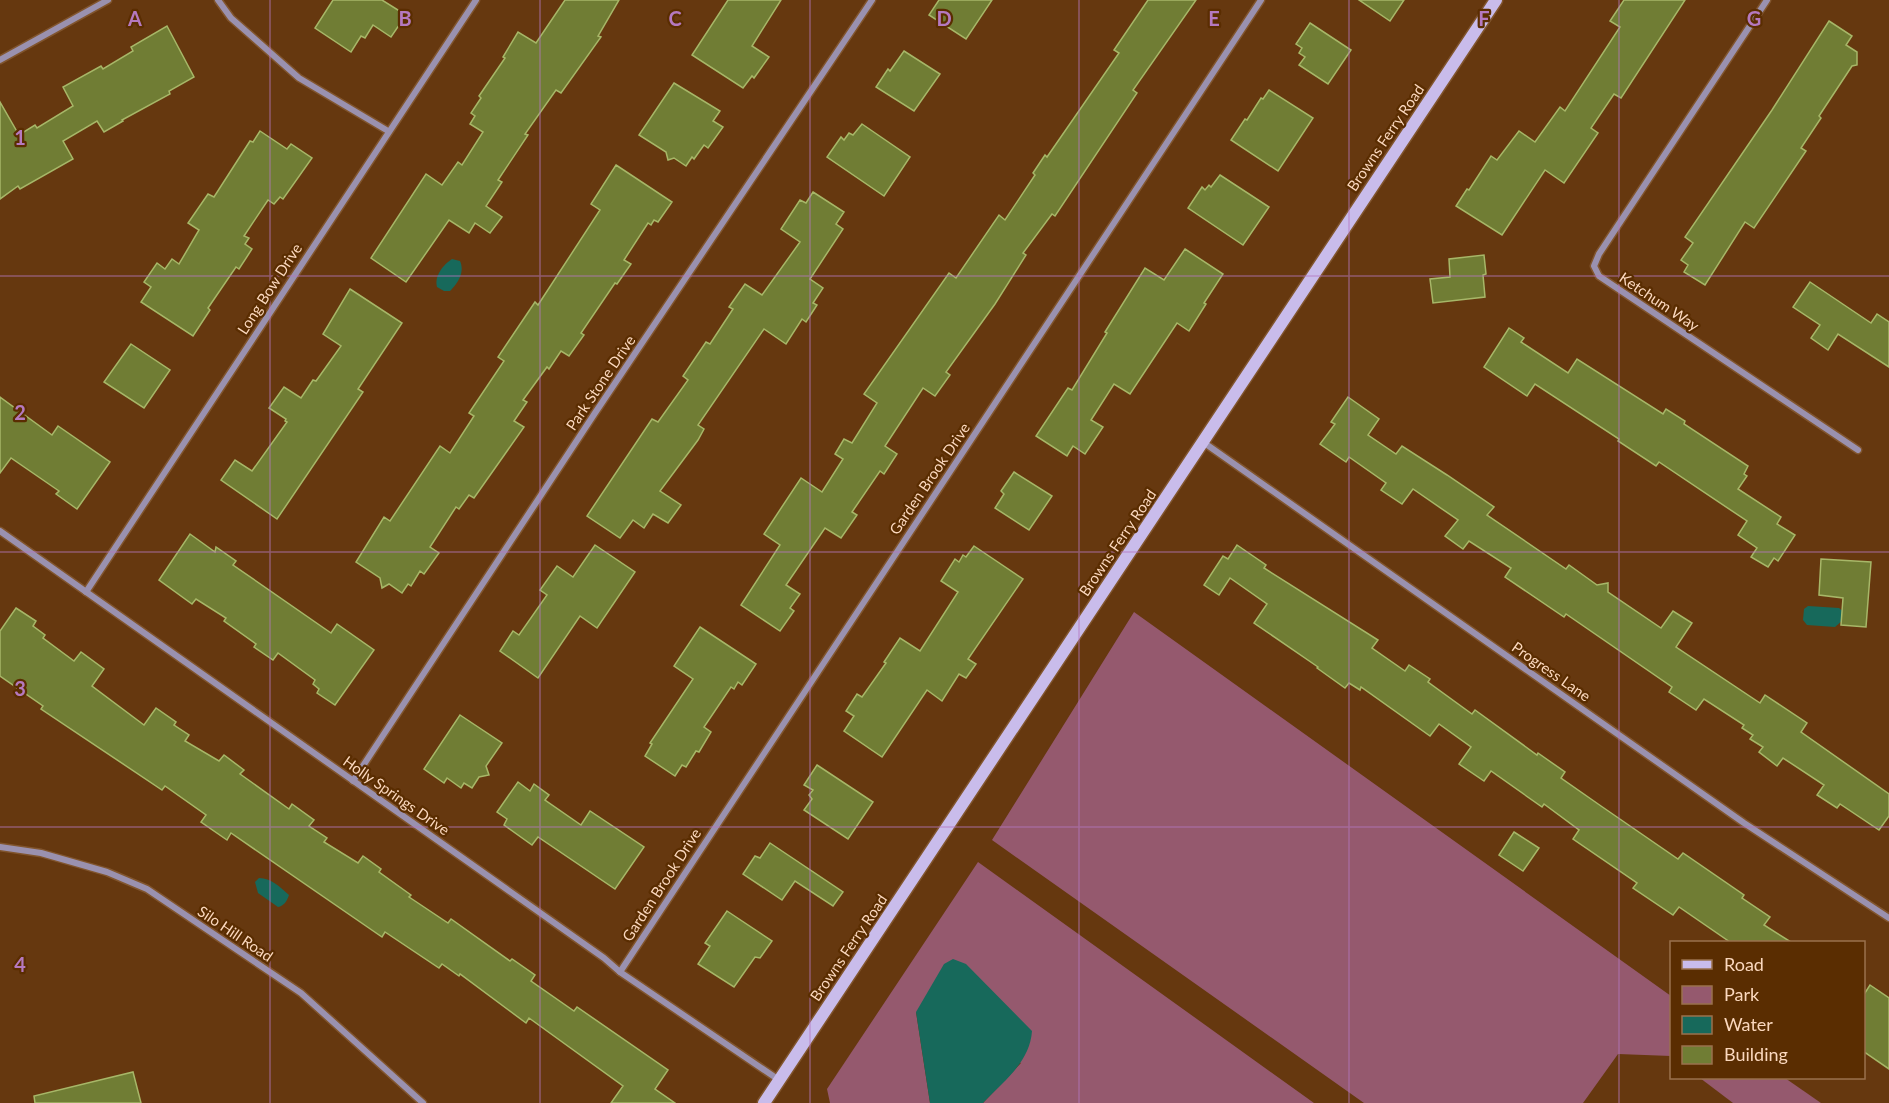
<svg xmlns="http://www.w3.org/2000/svg" width="1889" height="1103" font-family="Lato,sans-serif">
<style>
.green{fill:#95596e}
.water{fill:#17695b}
.building{fill:#707d34;stroke:#a7b768;stroke-width:1.5}
.lines{fill:none;stroke-linecap:round;stroke-linejoin:round}
.street-casing{stroke:#81552e;stroke-width:9}
.secondary-casing{stroke:#81552e;stroke-width:15}
.street{stroke:#9a91af;stroke-width:6}
.secondary{stroke:#c9bceb;stroke-width:12}
.grid{fill:none;stroke:#b579bf;stroke-width:1.5;stroke-opacity:0.55}
.labels{text-anchor:middle;stroke-width:4.5;stroke-linejoin:round;paint-order:stroke}
.street-label{font-size:15px;fill:#fbd8be;stroke:#5a2d01}
.grid-label{font-size:20px;text-anchor:middle;font-weight:bold;fill:#b579bf;stroke:#5a2d01;stroke-width:4.5;stroke-linejoin:round;paint-order:stroke}
</style>
<rect width="100%" height="100%" fill="#66380f"/>
<g class="green">
<polygon points="1134,612 1671,996 1671,1056 1618,1054 1583,1103 1364,1103 992,840"/>
<polygon points="978,862 1314,1103 983,1103 1021,1063 916,1012 930,1103 830,1103 827,1089"/>
<polygon points="1700,1078 1785,1078 1821,1103 1733,1103"/>
</g>
<g class="water">
<path d="M 452,259 L 460,261 C 465,272 458,283 450,291 L 444,291 L 437,287 C 434,276 443,265 452,259 Z"/>
<polygon points="1808,606 1839,608 1845,613 1843,620 1835,627 1807,625 1803,620 1804,609"/>
<path d="M 259,878 C 271,878 280,887 289,895 C 287,901 284,906 278,907 L 258,893 L 255,882 Z"/>
<path d="M 953,959 L 966,964 L 1032,1031 C 1030,1062 1003,1082 983,1103 L 930,1103 L 916,1012 L 944,964 Z"/>
</g>
<g class="building">
<polygon points="333,0 382,0 406,15 391,37 373,25 365,38 361,36 351,52 315,28"/>
<polygon points="565,0 619,0 598,36 601,37 561,93 556,90 525,134 528,135 498,180 502,182 486,206 502,217 490,233 475,223 469,233 449,220 406,282 371,258 426,174 442,185 458,162 462,165 483,132 470,124 475,116 471,113 481,98 479,96 505,58 503,57 518,32 536,43"/>
<polygon points="728,0 781,0 752,46 769,57 754,78 752,76 743,88 692,55"/>
<polygon points="939,0 992,0 966,39 929,15"/>
<polygon points="1148,0 1196,0 1133,90 1137,93 1055,216 1052,214 1023,253 1026,255 995,304 946,372 950,375 935,396 923,388 885,446 897,454 884,474 880,471 852,512 857,515 841,538 825,528 786,585 800,594 790,608 794,611 780,631 741,605 780,545 764,534 801,478 822,492 843,459 835,454 844,439 852,443 877,403 864,394 949,273 956,278 999,215 1005,220 1035,175 1033,173 1045,155 1047,157 1119,53 1114,50"/>
<polygon points="1359,0 1404,0 1390,21"/>
<polygon points="1624,0 1685,0 1621,98 1614,94 1591,128 1598,133 1564,183 1545,170 1502,235 1456,206 1467,189 1469,190 1491,156 1497,160 1519,131 1535,142 1560,107 1565,111 1620,27 1610,21"/>
<polygon points="1829,21 1852,36 1846,45 1857,52 1857,65 1852,66 1819,116 1821,118 1801,148 1806,151 1754,228 1745,222 1705,285 1684,272 1688,265 1681,260 1693,243 1685,237 1772,110"/>
<polygon points="1310,23 1351,50 1328,84 1299,65 1305,57 1299,53 1302,48 1296,44"/>
<polygon points="167,26 194,77 169,91 170,94 122,120 123,121 104,132 97,121 63,141 73,159 20,189 18,186 0,199 0,102 19,135 35,125 37,128 73,106 63,87 101,66 103,69 133,51 131,47"/>
<polygon points="904,51 940,74 914,111 876,87 888,69 890,71"/>
<polygon points="674,83 720,111 713,121 723,127 708,148 704,145 694,159 692,157 686,166 674,158 668,160 666,152 639,135"/>
<polygon points="1269,90 1313,118 1278,171 1231,140 1245,119 1247,120 1261,98 1263,99"/>
<polygon points="862,124 910,157 884,196 827,157 841,137 844,140 849,133 853,135"/>
<polygon points="260,131 287,149 291,144 312,158 283,199 280,197 274,204 268,200 244,236 249,238 245,244 252,249 239,269 236,267 208,308 210,310 193,336 141,302 151,287 144,282 157,263 165,269 172,259 179,264 199,230 188,223 208,194 214,197 250,141 253,142"/>
<polygon points="616,165 672,202 658,222 654,220 651,225 648,223 624,260 631,264 617,284 615,283 581,333 584,335 569,356 561,351 549,369 547,367 523,400 527,402 514,421 524,427 474,498 469,495 459,509 456,507 430,547 439,553 424,574 420,571 411,586 408,584 402,593 389,584 382,588 380,578 356,562 384,517 390,521 440,446 450,453 474,416 469,413 504,361 498,357 535,302 538,305 600,210 591,204"/>
<polygon points="1220,175 1269,207 1243,245 1188,208 1202,187 1205,190 1209,185 1211,187"/>
<polygon points="813,192 844,212 836,224 843,229 810,279 823,288 813,303 817,305 806,322 802,319 786,344 764,329 698,425 704,429 698,440 660,491 681,505 668,523 653,514 644,528 633,520 620,538 587,516 652,419 658,422 688,380 683,376 706,342 710,344 733,309 729,307 745,284 762,295 800,242 781,229 800,200 806,203"/>
<polygon points="1185,249 1223,274 1204,303 1206,304 1189,331 1177,323 1130,394 1114,384 1091,420 1103,427 1085,454 1073,446 1067,456 1036,436 1068,388 1072,390 1107,333 1105,332 1145,268 1164,280"/>
<polygon points="1484,255 1486,274 1483,275 1485,297 1433,303 1430,279 1450,277 1449,259"/>
<polygon points="1810,282 1871,323 1877,314 1889,322 1889,367 1838,334 1828,350 1811,338 1820,325 1793,307"/>
<polygon points="350,289 402,323 358,389 363,392 277,519 221,480 235,460 252,471 287,422 285,421 286,419 269,408 284,387 301,398 313,380 316,381 341,346 323,334"/>
<polygon points="1509,328 1524,338 1521,342 1568,373 1577,359 1663,414 1666,409 1685,421 1684,424 1748,466 1744,474 1747,476 1738,489 1781,517 1777,524 1795,535 1778,561 1774,558 1768,567 1751,557 1757,548 1738,535 1747,521 1659,462 1656,466 1618,441 1619,439 1535,384 1527,396 1484,367"/>
<polygon points="131,344 170,370 144,408 104,382"/>
<polygon points="0,397 52,435 58,426 110,462 77,509 56,494 59,491 11,458 0,473"/>
<polygon points="1348,397 1379,419 1368,435 1396,454 1402,446 1447,475 1494,507 1487,515 1566,569 1569,565 1597,585 1608,583 1608,592 1661,628 1673,611 1692,623 1676,647 1760,703 1765,695 1807,723 1801,732 1889,794 1889,816 1879,830 1840,804 1837,808 1817,795 1824,785 1783,758 1777,766 1759,752 1763,747 1750,739 1753,735 1742,728 1744,725 1704,699 1696,710 1669,692 1672,687 1566,614 1564,617 1505,577 1511,568 1469,541 1463,549 1445,536 1458,520 1413,489 1402,504 1381,490 1386,483 1349,457 1346,462 1320,444 1335,424 1331,422"/>
<polygon points="1014,472 1052,496 1029,530 995,508 1004,494 1001,491"/>
<polygon points="190,534 215,552 216,547 236,561 233,565 331,633 337,624 374,650 335,705 317,693 319,689 313,684 315,680 278,653 273,660 254,647 256,644 224,621 226,618 196,599 192,604 159,580"/>
<polygon points="595,545 635,572 597,628 580,616 538,678 500,651 513,631 519,635 547,595 540,590 557,566 573,577"/>
<polygon points="1237,545 1266,565 1264,568 1378,640 1372,648 1405,671 1409,665 1430,679 1428,682 1472,714 1475,710 1537,755 1538,753 1565,772 1561,778 1601,806 1678,859 1683,853 1744,895 1742,898 1770,917 1764,925 1791,942 1730,942 1679,907 1673,915 1633,888 1637,883 1573,839 1579,830 1544,804 1542,807 1491,771 1484,781 1459,764 1471,747 1439,724 1430,736 1361,687 1360,690 1349,683 1345,688 1317,668 1318,667 1254,623 1267,604 1230,578 1219,595 1204,585 1223,556 1228,559"/>
<polygon points="974,546 1023,579 968,659 976,664 966,678 959,674 942,701 927,690 882,757 844,731 854,716 846,711 857,694 862,697 886,663 884,662 900,638 920,651 958,592 941,581 955,559 959,562 963,555 966,557"/>
<polygon points="1821,559 1871,562 1866,627 1841,625 1843,598 1819,595"/>
<polygon points="16,608 36,621 33,626 45,635 43,638 74,661 81,652 104,669 92,686 144,725 156,708 176,722 174,725 189,735 185,741 219,761 224,755 244,770 240,774 289,809 292,804 314,820 309,826 327,838 324,842 358,863 363,856 381,869 379,872 411,895 409,897 448,923 451,919 510,961 512,959 535,975 531,981 574,1011 577,1007 668,1070 655,1089 675,1103 611,1103 623,1086 529,1018 526,1023 460,974 459,976 442,964 439,968 385,932 382,937 231,833 227,840 201,822 206,815 165,786 162,790 41,709 43,706 0,676 0,631"/>
<polygon points="700,627 756,664 742,685 738,682 734,689 731,687 704,727 711,732 699,752 696,751 686,767 682,765 675,776 645,756 652,744 650,743 693,679 674,666"/>
<polygon points="460,715 502,743 486,766 489,775 479,777 472,788 464,783 461,788 447,778 444,783 424,769"/>
<polygon points="817,765 873,802 848,839 804,810 812,799 809,795 813,790 804,785"/>
<polygon points="518,782 530,791 534,784 549,795 545,800 581,825 590,811 644,847 615,889 538,837 532,845 504,825 507,819 497,812"/>
<polygon points="1514,832 1539,848 1523,871 1499,855"/>
<polygon points="770,843 843,892 833,906 795,881 782,900 743,874 755,856 760,858"/>
<polygon points="727,911 772,941 760,958 755,957 734,987 698,964 710,946 705,943"/>
<polygon points="1870,985 1889,998 1889,1069 1863,1051 1863,996"/>
<polygon points="133,1072 141,1103 35,1103 34,1096"/>
</g>
<g class="lines">
<defs>
<g id="street">
<polyline points="218,0 231,18 299,78 388,131"/>
<polyline points="1767,0 1599,254 1594,266 1599,276 1858,450"/>
<polyline points="0,60 108,0"/>
<polyline points="1203,442 1744,823 1889,918"/>
<polyline points="0,531 604,958 620,972 779,1080"/>
<polyline points="86,592 476,0"/>
<polyline points="353,781 595,413 872,0"/>
<polyline points="0,847 41,853 107,872 147,889 301,993 423,1103"/>
<polyline points="620,972 1261,0"/>
</g>
<polyline id="secondary" points="764,1103 1496,0"/>
</defs>
<use href="#street" class="street-casing"/>
<use href="#secondary" class="secondary-casing"/>
<use href="#street" class="street"/>
<use href="#secondary" class="secondary"/>
</g>
<path class="grid" d="M 270,0 L 270,1103M 540,0 L 540,1103M 810,0 L 810,1103M 1079,0 L 1079,1103M 1349,0 L 1349,1103M 1619,0 L 1619,1103M 0,276 L 1889,276M 0,552 L 1889,552M 0,827 L 1889,827"/>
<g class="labels">
<g class="street-label">
<text transform="translate(1386 138) rotate(-56)" y="5">Browns Ferry Road</text>
<text transform="translate(270 289) rotate(-57)" y="5">Long Bow Drive</text>
<text transform="translate(1659 302) rotate(34)" y="5">Ketchum Way</text>
<text transform="translate(601 383) rotate(-56)" y="5">Park Stone Drive</text>
<text transform="translate(930 479) rotate(-56)" y="5">Garden Brook Drive</text>
<text transform="translate(1118 543) rotate(-56)" y="5">Browns Ferry Road</text>
<text transform="translate(1551 672) rotate(35)" y="5">Progress Lane</text>
<text transform="translate(396 796) rotate(35)" y="5">Holly Springs Drive</text>
<text transform="translate(662 885) rotate(-57)" y="5">Garden Brook Drive</text>
<text transform="translate(235 934) rotate(34)" y="5">Silo Hill Road</text>
<text transform="translate(849 948) rotate(-56)" y="5">Browns Ferry Road</text>
</g>
</g>
<g class="grid-label">
<text x="135" y="26">A</text>
<text x="405" y="26">B</text>
<text x="675" y="26">C</text>
<text x="944" y="26">D</text>
<text x="1214" y="26">E</text>
<text x="1484" y="26">F</text>
<text x="1754" y="26">G</text>
<text x="20" y="145">1</text>
<text x="20" y="420">2</text>
<text x="20" y="696">3</text>
<text x="20" y="972">4</text>
</g>
<rect x="1670" y="941" width="195" height="138" fill="#5a2d01" stroke="#9a714d" stroke-width="1.5"/>
<rect x="1682" y="960" width="30" height="9" fill="#c9bceb" stroke="#9a714d" stroke-width="1.5"/>
<text x="1724" y="971" font-size="18" fill="#fbd8be">Road</text>
<rect x="1682" y="986" width="30" height="18" fill="#95596e" stroke="#9a714d" stroke-width="1.5"/>
<text x="1724" y="1001" font-size="18" fill="#fbd8be">Park</text>
<rect x="1682" y="1016" width="30" height="18" fill="#17695b" stroke="#9a714d" stroke-width="1.5"/>
<text x="1724" y="1031" font-size="18" fill="#fbd8be">Water</text>
<rect x="1682" y="1046" width="30" height="18" fill="#707d34" stroke="#9a714d" stroke-width="1.5"/>
<text x="1724" y="1061" font-size="18" fill="#fbd8be">Building</text>
</svg>
